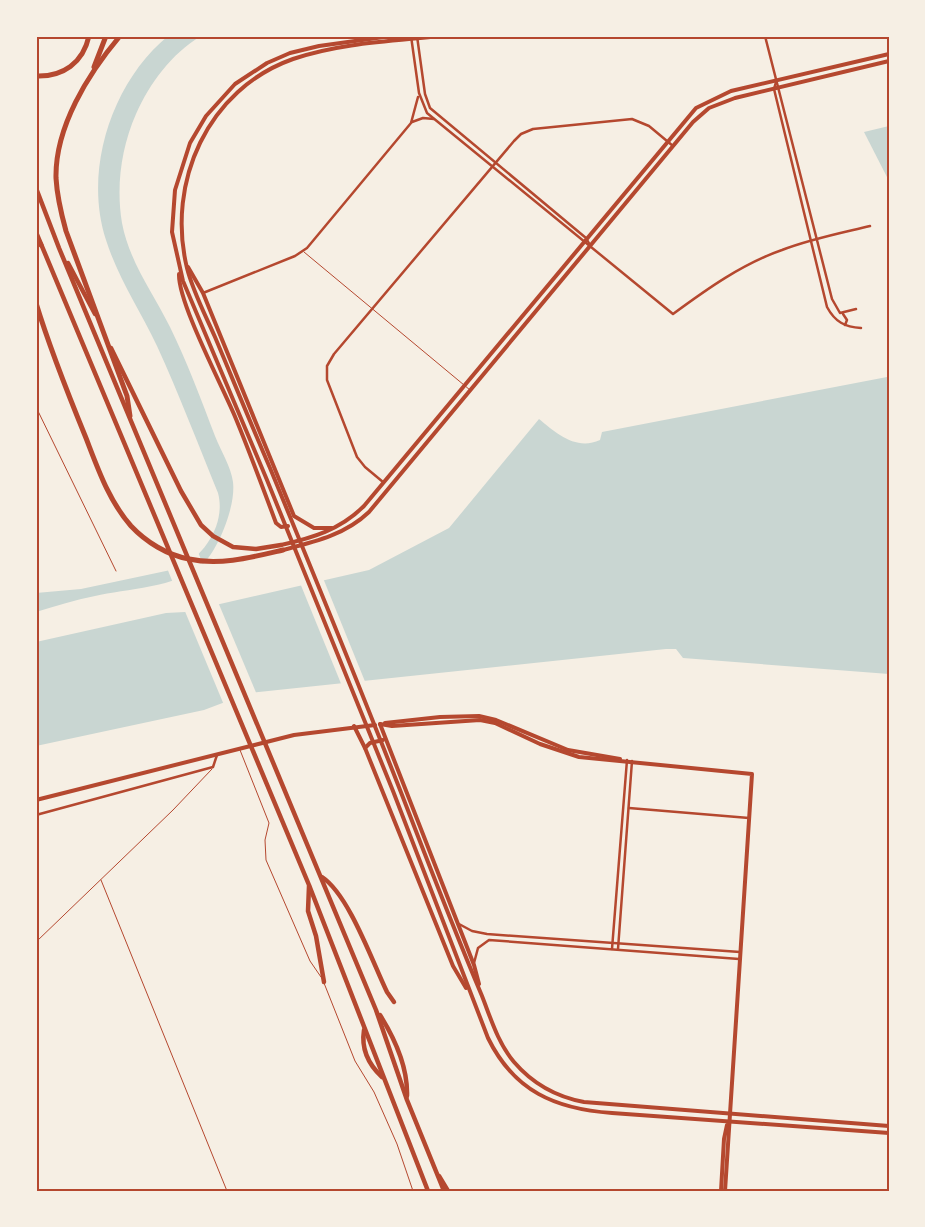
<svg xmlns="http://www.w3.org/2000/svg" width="925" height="1227" font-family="'PT Serif',serif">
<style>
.water{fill:#c9d6d2}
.pier{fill:#f6efe4}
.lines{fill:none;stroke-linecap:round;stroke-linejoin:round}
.service{stroke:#b5482f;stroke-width:1}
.minor{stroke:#b5482f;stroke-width:2.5}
.tertiary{stroke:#b5482f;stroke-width:4}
.primary{stroke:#b5482f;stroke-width:4.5}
.trunk{stroke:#b5482f;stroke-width:4.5}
.motorway{stroke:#b5482f;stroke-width:5}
.neatline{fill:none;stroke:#b5482f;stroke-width:2}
</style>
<rect width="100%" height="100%" fill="#f6efe4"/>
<g class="water">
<path d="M 168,36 L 201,36 C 171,54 150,83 136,114 C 121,148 116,187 122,223 C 129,261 153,293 170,327 C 187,362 201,399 215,436 C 221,451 231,467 233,482 C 236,506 218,551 201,566 C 178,587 125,589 95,596 C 75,600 56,606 36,612 L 36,593 L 81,589 L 180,568 C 205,555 226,523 218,493 C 198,444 179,394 157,346 C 140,310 118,278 106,240 C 83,170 112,82 168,36 Z"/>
<polygon points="889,126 889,181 864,132"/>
<path d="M 887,377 L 889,381 L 889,674 L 683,658 L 676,649 L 666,649 L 249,693 L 204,710 L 36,746 L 36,642 L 166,613 L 185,612 L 369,570 L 449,528 L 539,419 C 556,433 576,451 600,440 L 602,432 Z"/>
</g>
<g class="pier">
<polygon points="198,552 204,567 196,574 173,583 167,568 188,561"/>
<polygon points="323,578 366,684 342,686 300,583"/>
<polygon points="218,602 257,695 224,705 184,609"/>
</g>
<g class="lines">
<g class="service">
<polyline points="304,252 470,390"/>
<polyline points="36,407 116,571"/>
<polyline points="240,750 269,823 265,840 266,860 310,961 321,977"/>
<polyline points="101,880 227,1191"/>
<polyline points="36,942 173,810 212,769"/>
<polyline points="324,983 355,1061 374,1092 397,1144 413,1191"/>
</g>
<g class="minor">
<path d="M 411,36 L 419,93 L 427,113 L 673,314 C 707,289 742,264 782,250 C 810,239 841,233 870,226"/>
<polyline points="417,36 425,94 430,108 586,238 590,245"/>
<polyline points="765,36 832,299 840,313 856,309"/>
<path d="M 776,82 L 774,89 L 827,307 C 835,322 845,327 861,328"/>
<polyline points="412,122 423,118 434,119"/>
<polyline points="203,293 295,256 307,248 411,123 418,97"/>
<polyline points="843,314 847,320 845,325"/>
<polyline points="383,482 365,467 357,457 327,380 327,366 334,354 514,141 521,134 533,129 632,119 649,126 673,146"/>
<polyline points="629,808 749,818"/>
<polyline points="36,815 213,767 217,755"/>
<polyline points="459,924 472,931 487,934 740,952"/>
<polyline points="612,949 627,760"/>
<polyline points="618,949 632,761"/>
<polyline points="474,963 478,948 489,940 739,959"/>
</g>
<g class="tertiary">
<path d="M 391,36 L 319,46 L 290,53 L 267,63 L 235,84 L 206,116 L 190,143 L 175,190 L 172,232 L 183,281 L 267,480 L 393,791 L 488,1038 C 514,1091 555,1109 612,1113 L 889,1133"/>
<path d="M 440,36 C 393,41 339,43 293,59 C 208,89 166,182 187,268 C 193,292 205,314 215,337 C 233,380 251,424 270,468 C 319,587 368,706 414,826 C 436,883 458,939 482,996 C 491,1019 498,1043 514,1062 C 532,1083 557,1097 584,1102 L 889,1126"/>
<polyline points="188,267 203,293 294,516 314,528 332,528"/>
<path d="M 179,274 C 178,303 223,387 236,419 C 250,453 263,488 276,523 L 281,527 L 288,526"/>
<path d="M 281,545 C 312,538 340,530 364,506 L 696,108 L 731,91 L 889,54"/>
<path d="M 283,550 C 314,542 345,535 369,512 L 693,122 L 709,108 L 735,98 L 889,61"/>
<polyline points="385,723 440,717 479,716 496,720 568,750 620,759"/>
<polyline points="380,724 392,726 480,720 495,723 540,744 579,757 752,774 725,1191"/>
<polyline points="380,724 474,965 479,984"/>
<polyline points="354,726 365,748 453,966 466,988"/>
<polyline points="365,748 370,743 383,740"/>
<polyline points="36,800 294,735 375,725"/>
<polyline points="721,1191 724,1139 727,1125"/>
</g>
<g class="primary">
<polyline points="36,188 59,248 376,1010 407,1100 444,1191"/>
<polyline points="36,232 309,885 428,1191"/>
<polyline points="68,263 95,314"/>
<polyline points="111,348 181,491 201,525 213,536 233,547 256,549 281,545"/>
<path d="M 322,877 C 349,895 372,961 387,992 L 394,1002"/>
<polyline points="309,886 308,911 316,936 324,982"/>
<path d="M 380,1015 C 395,1039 408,1067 407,1096"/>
<path d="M 364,1030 C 361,1049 368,1064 382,1077"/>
</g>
<polyline class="trunk" points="439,1176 448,1191"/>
<g class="motorway">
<path d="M 120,36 C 88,74 55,127 56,178 C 57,196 61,213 66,231 L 127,396 L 130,416"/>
<polyline points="94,67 106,36"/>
<path d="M 36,76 C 63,77 83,63 89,36"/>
<polyline points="36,236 41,245"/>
<path d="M 36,303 C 50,349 68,394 86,438 C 98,469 109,501 131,526 C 146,542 167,555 189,559 C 220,566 253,557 283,550"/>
</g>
</g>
<rect width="925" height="1227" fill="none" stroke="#f6efe4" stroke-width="75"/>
<rect x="38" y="38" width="850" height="1152" class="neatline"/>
</svg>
